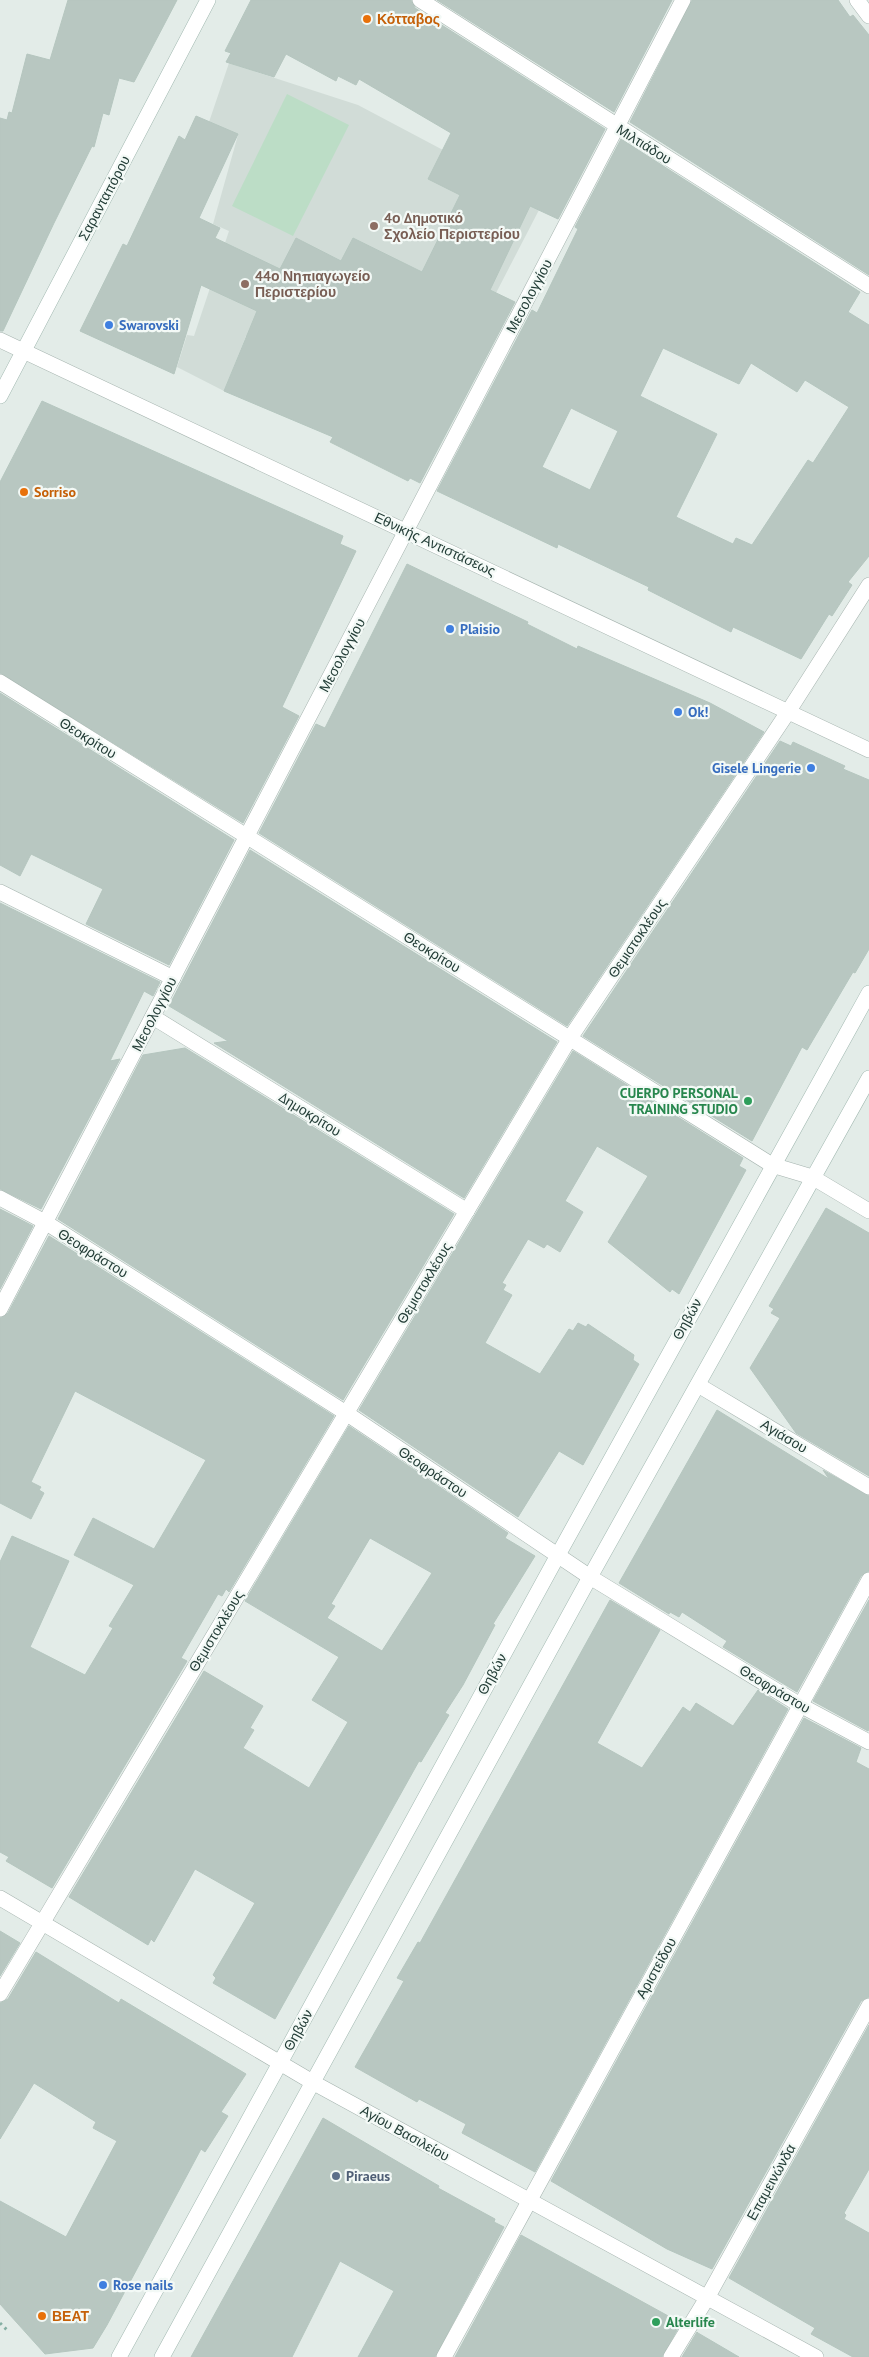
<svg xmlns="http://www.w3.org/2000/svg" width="869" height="2357" font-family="'PT Sans',sans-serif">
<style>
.built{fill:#d1dcd7}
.green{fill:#bcddc6}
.building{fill:#b8c7c1;stroke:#b5c6bf;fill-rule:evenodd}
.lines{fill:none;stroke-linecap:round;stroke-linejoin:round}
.street-casing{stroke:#a6b4af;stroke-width:16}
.secondary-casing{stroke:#a1b8b0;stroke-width:16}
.path{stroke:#84afa3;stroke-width:3;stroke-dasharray:2.5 4;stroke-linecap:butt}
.street{stroke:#fff;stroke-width:15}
.secondary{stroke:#fff;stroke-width:15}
.food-dot{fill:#e8710a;stroke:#f3f9f6;stroke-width:2}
.education-dot{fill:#8d6e63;stroke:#f3f9f6;stroke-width:2}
.shop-dot{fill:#3f7fe0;stroke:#f3f9f6;stroke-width:2}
.leisure-dot{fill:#2e9e5b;stroke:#f3f9f6;stroke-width:2}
.service-dot{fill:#5c6f8a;stroke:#f3f9f6;stroke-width:2}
.labels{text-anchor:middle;stroke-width:4.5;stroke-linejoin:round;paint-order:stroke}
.food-label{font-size:14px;font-weight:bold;fill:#c56008;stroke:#f3f9f6;text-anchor:start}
.street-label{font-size:14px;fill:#233d37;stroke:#f3f9f6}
.education-label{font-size:14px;font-weight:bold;fill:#785e54;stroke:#f3f9f6;text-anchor:start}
.shop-label{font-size:14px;font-weight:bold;fill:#366cbe;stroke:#f3f9f6;text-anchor:start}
.leisure-label{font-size:14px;font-weight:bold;fill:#27864d;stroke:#f3f9f6;text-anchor:end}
.service-label{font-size:14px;font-weight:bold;fill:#4e5e75;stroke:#f3f9f6;text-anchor:start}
</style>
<rect width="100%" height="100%" fill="#e3ece8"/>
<polygon class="built" points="229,63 358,105 443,150 539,210 496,293 300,350 246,336 224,391 177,367 187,335 194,336 229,231 213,224 238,135 209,122"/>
<polygon class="green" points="287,94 349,125 293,236 232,206"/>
<g class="building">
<polygon points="68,0 177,0 134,82 119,78 109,115 103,113 94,147 92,146 54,223 3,331 0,331 0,118 7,120 9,112 12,113 27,54 50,60"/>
<polygon points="251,0 411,0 415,8 605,129 558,219 530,206 490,290 515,302 420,483 410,478 408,481 330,442 333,437 224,391 257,311 201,285 174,374 80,331 123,244 127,246 179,136 185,140 196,116 238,134 199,218 220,228 215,238 280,269 296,238 341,261 353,238 422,272 460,195 428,179 451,133 359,79 356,85 338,76 336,81 286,54 274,77 226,62 231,53 225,51"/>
<polygon points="437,0 672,0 614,112"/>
<polygon points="692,0 838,0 850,17 853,15 869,35 869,275 630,122"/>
<path d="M 621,139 L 860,292 L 848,312 L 869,325 L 869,556 L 848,582 L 852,585 L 832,616 L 829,614 L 801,659 L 733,627 L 731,632 L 648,590 L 649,587 L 558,544 L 557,548 L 437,491 L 532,310 L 537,313 L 578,229 L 575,227 ZM 663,348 L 739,384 L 751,363 L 797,392 L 805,380 L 849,407 L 813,463 L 808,460 L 752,545 L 736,538 L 733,544 L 676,517 L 717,434 L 640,396 ZM 571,408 L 618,431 L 590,490 L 542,467 Z"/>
<polygon points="42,401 343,536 340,544 356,551 282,707 299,716 243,823 0,673 0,482"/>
<polygon points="407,564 528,622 527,624 577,649 578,646 710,703 764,732 567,1026 259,833 316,724 325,728"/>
<polygon points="0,693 234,840 169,965 86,924 103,889 31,854 20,876 0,865"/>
<polygon points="780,741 791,746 793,742 845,766 843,769 869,780 869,949 855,973 853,972 807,1050 802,1047 752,1141 583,1036"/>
<polygon points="250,850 557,1042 464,1198 214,1043 228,1041 169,1006"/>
<polygon points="0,903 160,982 153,996 144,991 110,1061 120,1059 41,1209 0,1189"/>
<polygon points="185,1048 454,1214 343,1400 58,1219 143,1055"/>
<polygon points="573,1051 743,1158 739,1166 746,1170 679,1294 672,1289 670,1292 608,1242 648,1176 597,1146 565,1201 583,1212 560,1252 547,1244 544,1248 528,1239 502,1283 506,1285 503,1290 512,1295 485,1343 540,1374 569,1329 573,1331 578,1323 586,1327 588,1324 634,1355 633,1360 639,1364 583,1465 559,1451 518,1517 359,1410"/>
<polygon points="826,1208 869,1233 869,1476 796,1433 750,1368 780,1318 771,1313 774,1309 769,1306"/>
<polygon points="0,1209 33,1226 0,1289"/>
<polygon points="49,1236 334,1416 229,1592 226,1589 222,1596 218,1594 181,1658 187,1661 52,1888 6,1861 9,1857 0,1852 0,1562 12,1536 69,1561 30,1647 85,1675 113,1628 109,1626 134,1585 74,1555 93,1518 154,1549 206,1460 75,1391 31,1482 41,1487 39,1490 44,1493 31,1519 0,1503 0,1318 8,1313"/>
<polygon points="717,1410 829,1479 823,1470 869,1496 869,1571 861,1576 797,1692 723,1647 727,1641 682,1612 679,1617 670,1612 669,1614 619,1583"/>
<path d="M 349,1426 L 508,1533 L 505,1538 L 535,1556 L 493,1624 L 495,1625 L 463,1685 L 445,1713 L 449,1715 L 421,1762 L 419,1761 L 275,2019 L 213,1983 L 216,1978 L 213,1975 L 255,1903 L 195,1869 L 154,1942 L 151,1939 L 148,1945 L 69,1897 L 204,1671 L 263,1706 L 250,1728 L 254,1730 L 243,1748 L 309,1788 L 348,1722 L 312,1700 L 339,1657 L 245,1601 ZM 370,1538 L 432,1573 L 382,1651 L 327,1618 L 335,1606 L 331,1604 Z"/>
<polygon points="610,1600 660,1630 597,1743 642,1768 683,1707 690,1712 696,1703 733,1726 758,1690 788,1709 535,2172 462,2133 466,2124 419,2099 417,2102 355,2067 404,1981 397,1978 418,1942 420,1943"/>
<polygon points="869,1600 869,1729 868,1731 813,1701"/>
<polygon points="804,1718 861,1748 856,1762 869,1769 869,1997 861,2001 712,2269 667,2249 551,2181"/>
<polygon points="0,1931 20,1943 0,1976"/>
<polygon points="36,1952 119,2003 121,1999 246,2074 221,2112 228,2116 205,2152 201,2149 107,2325 93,2348 45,2354 0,2304 0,2201 66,2237 117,2141 93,2128 96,2122 34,2083 0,2139 0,2003 8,1999"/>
<polygon points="869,2025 869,2169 844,2213 846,2215 844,2219 869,2233 869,2357 853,2357 811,2334 815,2328 729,2278"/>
<polygon points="323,2118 439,2186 438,2188 495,2219 494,2222 504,2227 435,2357 358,2357 394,2291 340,2261 292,2357 191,2357"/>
<polygon points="521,2235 681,2323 662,2357 455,2357"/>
<polygon points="697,2332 698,2333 739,2357 682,2357"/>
</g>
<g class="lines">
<defs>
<g id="street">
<polyline points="420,0 869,286"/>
<polyline points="857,0 869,16"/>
<polyline points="0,340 869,750"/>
<polyline points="0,682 772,1165 812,1177 869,1211"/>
<polyline points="0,892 173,978"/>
<polyline points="153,1017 467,1211"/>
<polyline points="0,1198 45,1222 346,1413 590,1577 800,1705 869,1742"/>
<polyline points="0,1309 683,0"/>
<polyline points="698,1385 869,1487"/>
<polyline points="0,1898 314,2083 816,2357"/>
<polyline points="0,1994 570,1038 788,712 869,585"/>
<polyline points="444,2357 869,1580"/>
<polyline points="671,2357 707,2298 869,2006"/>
</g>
<g id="secondary">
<polyline points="0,396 208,0"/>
<polyline points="119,2357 558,1555 869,993"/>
<polyline points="162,2357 590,1577 869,1078"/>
</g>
</defs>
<use href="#street" class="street-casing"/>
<use href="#secondary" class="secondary-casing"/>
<polyline class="path" points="0,2323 8,2331"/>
<use href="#street" class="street"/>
<use href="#secondary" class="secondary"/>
</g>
<g class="food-dot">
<circle cx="367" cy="19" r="5"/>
<circle cx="24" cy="492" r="5"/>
<circle cx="42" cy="2316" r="5"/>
</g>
<g class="education-dot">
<circle cx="374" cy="226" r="5"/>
<circle cx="245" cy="284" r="5"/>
</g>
<g class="shop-dot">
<circle cx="109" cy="325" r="5"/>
<circle cx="450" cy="629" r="5"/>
<circle cx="678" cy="712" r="5"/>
<circle cx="811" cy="768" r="5"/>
<circle cx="103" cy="2285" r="5"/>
</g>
<g class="leisure-dot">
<circle cx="748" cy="1101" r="5"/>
<circle cx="656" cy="2322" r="5"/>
</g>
<circle class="service-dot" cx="336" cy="2176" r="5"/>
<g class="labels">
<g class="food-label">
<text x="377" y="24">Κότταβος</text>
<text x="34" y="497">Sorriso</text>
<text x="52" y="2321">ΒΕΑΤ</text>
</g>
<g class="street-label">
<text transform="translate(644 144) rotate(32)" y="5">Μιλτιάδου</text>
<text transform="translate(104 198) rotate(-62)" y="5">Σαρανταπόρου</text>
<text transform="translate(529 296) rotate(-62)" y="5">Μεσολογγίου</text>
<text transform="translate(435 544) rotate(25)" y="5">Εθνικής Αντιστάσεως</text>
<text transform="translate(342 655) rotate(-62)" y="5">Μεσολογγίου</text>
<text transform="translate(88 738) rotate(32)" y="5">Θεοκρίτου</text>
<text transform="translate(637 938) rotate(-56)" y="5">Θεμιστοκλέους</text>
<text transform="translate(432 952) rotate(32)" y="5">Θεοκρίτου</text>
<text transform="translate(154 1014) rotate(-63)" y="5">Μεσολογγίου</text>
<text transform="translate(310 1114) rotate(32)" y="5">Δημοκρίτου</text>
<text transform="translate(93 1253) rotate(32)" y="5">Θεοφράστου</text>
<text transform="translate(424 1283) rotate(-59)" y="5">Θεμιστοκλέους</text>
<text transform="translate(687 1319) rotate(-61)" y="5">Θηβών</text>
<text transform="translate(784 1436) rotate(31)" y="5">Αγιάσου</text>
<text transform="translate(433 1472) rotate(34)" y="5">Θεοφράστου</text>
<text transform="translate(216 1631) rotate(-59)" y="5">Θεμιστοκλέους</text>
<text transform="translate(492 1674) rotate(-61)" y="5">Θηβών</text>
<text transform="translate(775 1689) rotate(31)" y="5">Θεοφράστου</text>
<text transform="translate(656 1968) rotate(-61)" y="5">Αριστείδου</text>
<text transform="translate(298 2030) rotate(-61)" y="5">Θηβών</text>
<text transform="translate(405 2133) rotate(29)" y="5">Αγίου Βασιλείου</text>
<text transform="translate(771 2182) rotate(-61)" y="5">Επαμεινώνδα</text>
</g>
<g class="education-label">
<text x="384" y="223">4ο Δημοτικό<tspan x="384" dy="16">Σχολείο Περιστερίου</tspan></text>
<text x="255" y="281">44ο Νηπιαγωγείο<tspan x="255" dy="16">Περιστερίου</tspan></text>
</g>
<g class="shop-label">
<text x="119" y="330">Swarovski</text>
<text x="460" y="634">Plaisio</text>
<text x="688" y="717">Ok!</text>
<text x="801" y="773" text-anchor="end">Gisele Lingerie</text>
<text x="113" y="2290">Rose nails</text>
</g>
<g class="leisure-label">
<text x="738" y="1098">CUERPO PERSONAL<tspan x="738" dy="16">TRAINING STUDIO</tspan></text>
<text x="666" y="2327" text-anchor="start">Alterlife</text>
</g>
<g class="service-label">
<text x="346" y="2181">Piraeus</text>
</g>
</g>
</svg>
